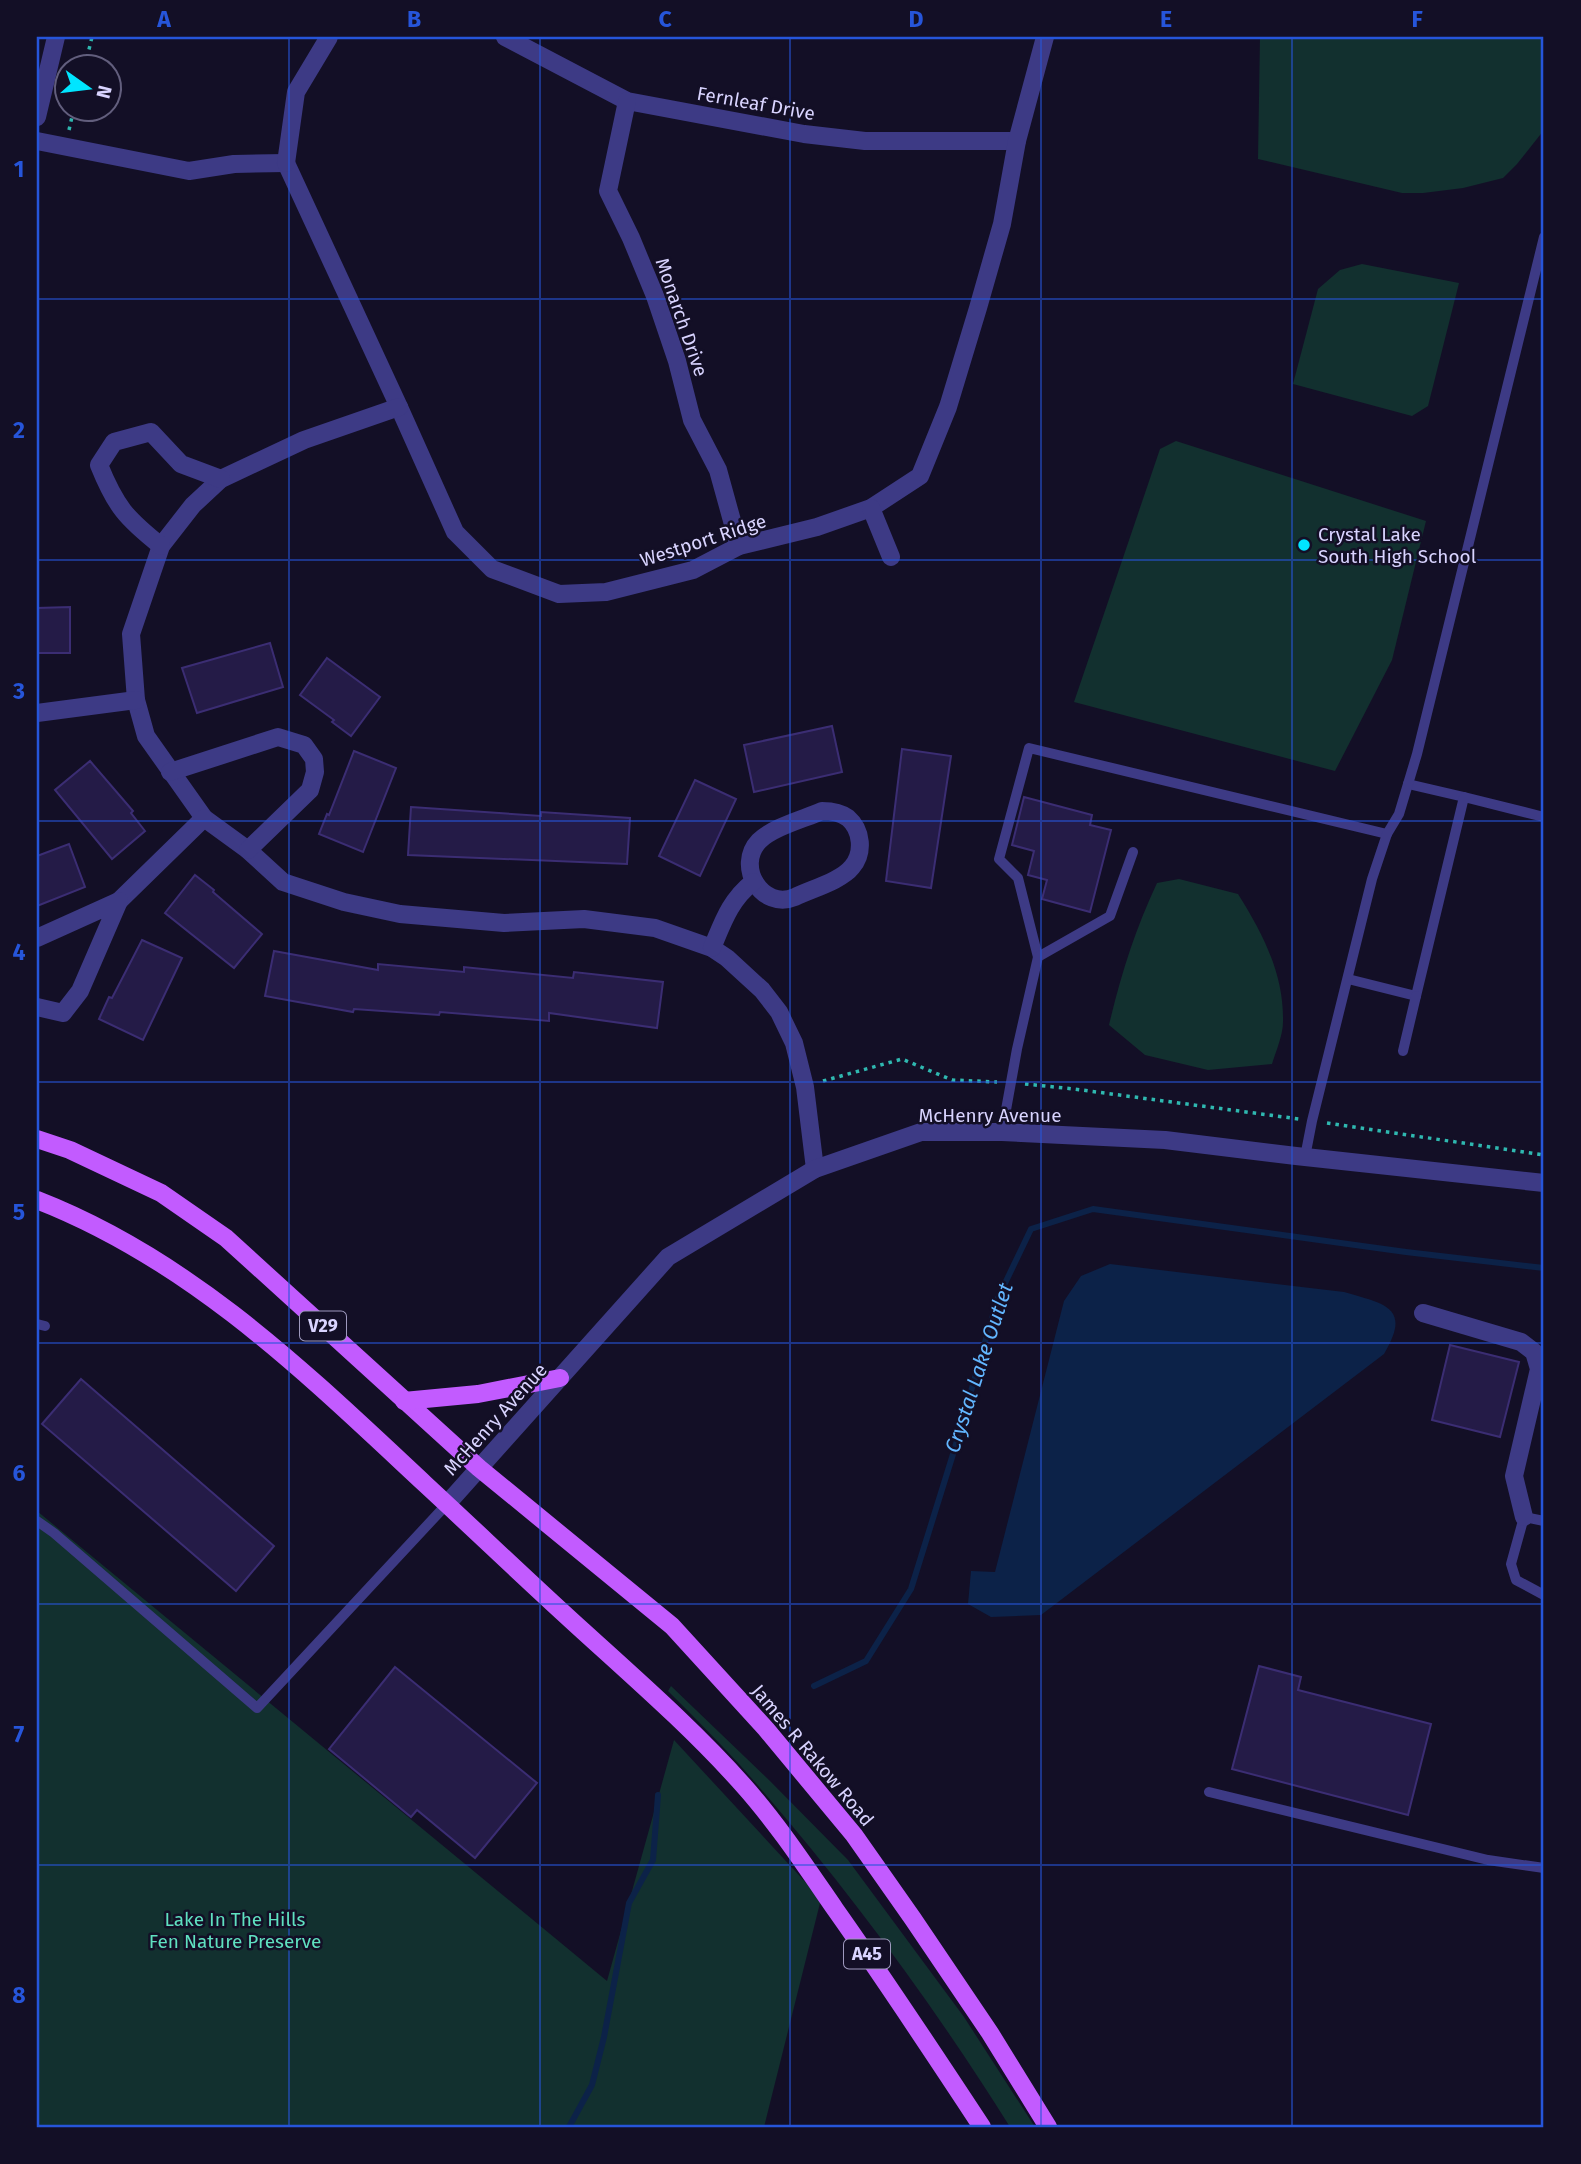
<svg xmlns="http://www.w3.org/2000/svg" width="1581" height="2164" font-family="'Fira Sans',sans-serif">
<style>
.green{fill:#12302f}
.water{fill:#0c2248}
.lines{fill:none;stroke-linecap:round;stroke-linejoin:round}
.stream{stroke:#0c2248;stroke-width:6}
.building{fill:#241b47;stroke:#3b2d73;stroke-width:2}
.path{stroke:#2fb8b0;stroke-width:3.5;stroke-dasharray:3.5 5;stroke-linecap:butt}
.service{stroke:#3d3a85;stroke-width:10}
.minor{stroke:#3d3a85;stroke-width:18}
.tertiary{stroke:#3d3a85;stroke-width:18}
.primary{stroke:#c25bff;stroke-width:18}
.grid{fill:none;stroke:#2655da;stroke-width:2;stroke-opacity:0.55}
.poi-dot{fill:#00e5ff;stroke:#130f26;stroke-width:2.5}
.labels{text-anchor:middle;stroke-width:5;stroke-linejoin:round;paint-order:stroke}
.shield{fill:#130f26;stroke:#9e99be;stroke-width:2}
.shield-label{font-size:18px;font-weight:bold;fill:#d9d4ff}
.street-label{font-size:19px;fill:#d9d4ff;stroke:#130f26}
.poi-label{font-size:19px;fill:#d9d4ff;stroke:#130f26;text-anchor:start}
.park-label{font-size:19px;fill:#5fe0c0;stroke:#130f26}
.water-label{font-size:21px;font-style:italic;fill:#62b6ff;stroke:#130f26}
.neatline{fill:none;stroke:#2655da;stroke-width:2.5}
.grid-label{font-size:23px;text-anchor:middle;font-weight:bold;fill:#2655da}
</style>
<rect width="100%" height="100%" fill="#130f26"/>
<g class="green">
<polygon points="1260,37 1544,37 1544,130 1517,164 1503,178 1463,188 1423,193 1402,193 1258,159"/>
<polygon points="1362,264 1459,283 1428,406 1412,416 1293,384 1318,289 1340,270"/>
<polygon points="1176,441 1426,521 1392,660 1335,771 1074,702 1160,449"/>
<path d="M 1179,879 L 1238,894 C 1263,934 1284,974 1283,1022 C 1283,1035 1276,1051 1272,1064 L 1208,1070 L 1145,1055 L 1109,1025 C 1121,974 1135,930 1157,883 Z"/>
<polygon points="37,1511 607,1981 674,1740 821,1899 764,2127 37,2127"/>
<path d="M 671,1686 L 770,1781 L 848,1860 L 964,2017 L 1035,2127 L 1010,2127 C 930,1999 839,1877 739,1764 C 716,1739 692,1715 668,1691 Z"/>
</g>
<path class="water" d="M 1110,1264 L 1344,1292 C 1385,1304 1412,1307 1384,1354 L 1041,1615 L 991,1617 L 968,1604 L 971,1571 L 995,1572 L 1064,1301 L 1081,1276 Z"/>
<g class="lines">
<g class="stream">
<polyline points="814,1686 866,1661 911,1589 954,1451 997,1300 1031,1229 1093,1209 1406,1252 1544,1268"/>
<polyline points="569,2127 592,2085 604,2037 629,1903 653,1860 658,1795"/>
</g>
</g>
<g class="building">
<polygon points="70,607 70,653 37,653 37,608"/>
<polygon points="270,643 283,687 197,713 182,668"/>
<polygon points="327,658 380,697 351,736 332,722 334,720 300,695"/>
<polygon points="832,726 842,772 754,792 744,745"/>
<polygon points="902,749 951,756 931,888 886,881"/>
<polygon points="354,751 396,768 363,852 319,834 327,814 329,815"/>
<polygon points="90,761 133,811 131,813 145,831 112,859 55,790"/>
<polygon points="695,780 736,799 700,876 659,856"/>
<polygon points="1024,797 1092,815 1090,825 1111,830 1090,912 1042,899 1047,880 1028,875 1034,851 1012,845"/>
<polygon points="411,807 541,816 541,812 630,818 627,864 408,855"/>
<polygon points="69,844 85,887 37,906 37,856"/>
<polygon points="195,875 214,890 213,892 262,934 234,968 165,913"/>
<polygon points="142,940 182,958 143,1040 99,1019 109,997 112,998"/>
<polygon points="274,951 378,970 378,964 464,972 464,967 573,978 574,972 663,982 657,1028 549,1013 549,1021 440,1012 439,1015 354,1009 353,1012 265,996"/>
<polygon points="1450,1345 1519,1362 1500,1437 1432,1420"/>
<polygon points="81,1379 274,1546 236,1591 42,1424"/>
<polygon points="1259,1666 1301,1677 1298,1690 1431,1724 1408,1815 1232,1769"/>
<polygon points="395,1667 537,1783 475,1858 417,1810 411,1817 329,1749"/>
</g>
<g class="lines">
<g class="path">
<polyline points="85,66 92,37"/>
<polyline points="69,130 74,108"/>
<polyline points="823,1081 902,1059 952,1080 997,1082"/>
<polyline points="1025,1084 1074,1089 1299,1119"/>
<polyline points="1327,1123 1544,1155"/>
</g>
<g class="service">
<polyline points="1408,784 1464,797"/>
<polyline points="1038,957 1018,878 999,859 1029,748 1387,834"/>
<polyline points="1348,979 1416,996 1464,797 1544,817"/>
<polyline points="1403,1051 1416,996"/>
<polyline points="1002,1132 1017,1049 1038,957 1110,916 1133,852"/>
<polyline points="1305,1157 1312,1121 1372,879 1387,834 1399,814 1417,754 1544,237"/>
<polyline points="37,1324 45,1326"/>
<polyline points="37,1521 54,1533 257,1708 447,1504"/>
<polyline points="1544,1521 1524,1517 1511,1564 1516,1580 1544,1595"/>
<polyline points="1209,1792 1488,1860 1544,1868"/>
</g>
<g class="minor">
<polyline points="505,37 627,101 804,134 865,141 1017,141"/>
<polyline points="627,101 608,191 631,238 655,296 677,361 692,420 718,470 739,546"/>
<polyline points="37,141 189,171 234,164 286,163"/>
<polyline points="286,163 399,407 455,532 492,569 559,594 606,592 693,570 739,546 817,527 871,508 920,476 948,407 978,308 1002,224 1017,141 1045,37"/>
<polyline points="286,163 296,92 329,37"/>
<polyline points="399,407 304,440 221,479 193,505 161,546 131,634 136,700 146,736 204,818 248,850 283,882 344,902 400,914 504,923 584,919 655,928 712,948 727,958 762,990 779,1012 794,1043 805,1087 815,1169"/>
<polyline points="871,508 891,557"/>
<path d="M 161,546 C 126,518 116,507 99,465 L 114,442 L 151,432 L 181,464 L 221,479"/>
<polyline points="37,713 136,700"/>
<polyline points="170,772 278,737 304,745 314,759 315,772 310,790 248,850"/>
<path d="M 822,811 C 832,811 840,812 848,818 C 862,830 864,853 852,867 C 841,881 811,889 795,897 C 762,911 735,866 759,841 C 773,827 804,819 822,811 Z"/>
<polyline points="119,901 204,818"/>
<polyline points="37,938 119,901 80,991 63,1013 37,1007"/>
<path d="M 712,948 C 723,922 730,900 753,882"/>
<polyline points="1423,1313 1521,1342 1534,1352 1539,1369 1514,1476 1524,1517"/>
</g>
<g class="tertiary">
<polyline points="37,117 56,37"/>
<polyline points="447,1504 668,1257 815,1169 921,1132 1002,1132 1165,1140 1296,1156 1544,1183"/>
</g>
<g class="primary">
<polyline points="37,1139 70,1150 161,1193 226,1238 479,1468 672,1626 766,1729 854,1835 913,1919 990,2033 1048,2127"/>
<path d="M 37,1200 C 191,1260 306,1373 425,1484 C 478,1533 530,1583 583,1631 C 638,1681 694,1730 743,1785 C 777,1823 806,1867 835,1909 C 886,1981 934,2054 982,2127"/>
<polyline points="404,1401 478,1394 560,1378"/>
</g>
</g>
<path class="grid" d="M 289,37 L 289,2127M 540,37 L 540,2127M 790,37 L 790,2127M 1041,37 L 1041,2127M 1292,37 L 1292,2127M 37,299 L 1544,299M 37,560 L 1544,560M 37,821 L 1544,821M 37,1082 L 1544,1082M 37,1343 L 1544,1343M 37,1604 L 1544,1604M 37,1865 L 1544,1865"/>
<circle class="poi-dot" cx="1304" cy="545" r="7"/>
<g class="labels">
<g class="shield">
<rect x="300" y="1311.5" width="46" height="29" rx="5"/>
<rect x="844" y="1939.5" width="46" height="29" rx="5"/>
</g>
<g class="shield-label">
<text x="323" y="1332">V29</text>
<text x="867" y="1960">A45</text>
</g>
<g class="street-label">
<text transform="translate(756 103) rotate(10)" y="7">Fernleaf Drive</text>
<text transform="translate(682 317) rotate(71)" y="7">Monarch Drive</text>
<text transform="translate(703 540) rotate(-18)" y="7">Westport Ridge</text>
<text x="990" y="1122">McHenry Avenue</text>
<text transform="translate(495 1419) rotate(-48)" y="7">McHenry Avenue</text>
<text transform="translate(813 1755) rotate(50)" y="7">James R Rakow Road</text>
</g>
<g class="poi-label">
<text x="1318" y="541">Crystal Lake<tspan x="1318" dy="22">South High School</tspan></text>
</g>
<g class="park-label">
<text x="235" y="1926">Lake In The Hills<tspan x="235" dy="22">Fen Nature Preserve</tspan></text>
</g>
<g class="water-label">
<text transform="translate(979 1368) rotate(-72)" y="7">Crystal Lake Outlet</text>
</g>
</g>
<rect width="1581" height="2164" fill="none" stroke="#130f26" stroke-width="77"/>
<g transform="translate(88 88) rotate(104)"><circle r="33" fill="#130f26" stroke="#625e7d" stroke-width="2"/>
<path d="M0-5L12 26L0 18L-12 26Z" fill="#00e5ff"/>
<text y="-10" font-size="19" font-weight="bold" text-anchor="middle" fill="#d9d4ff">N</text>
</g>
<rect x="38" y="38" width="1504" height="2088" class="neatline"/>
<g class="grid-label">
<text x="164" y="27">A</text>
<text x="414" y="27">B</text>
<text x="665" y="27">C</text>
<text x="916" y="27">D</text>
<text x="1166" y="27">E</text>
<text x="1417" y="27">F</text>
<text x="19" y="177">1</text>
<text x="19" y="438">2</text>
<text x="19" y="699">3</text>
<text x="19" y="960">4</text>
<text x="19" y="1220">5</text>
<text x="19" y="1481">6</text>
<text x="19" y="1742">7</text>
<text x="19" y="2003">8</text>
</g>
</svg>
